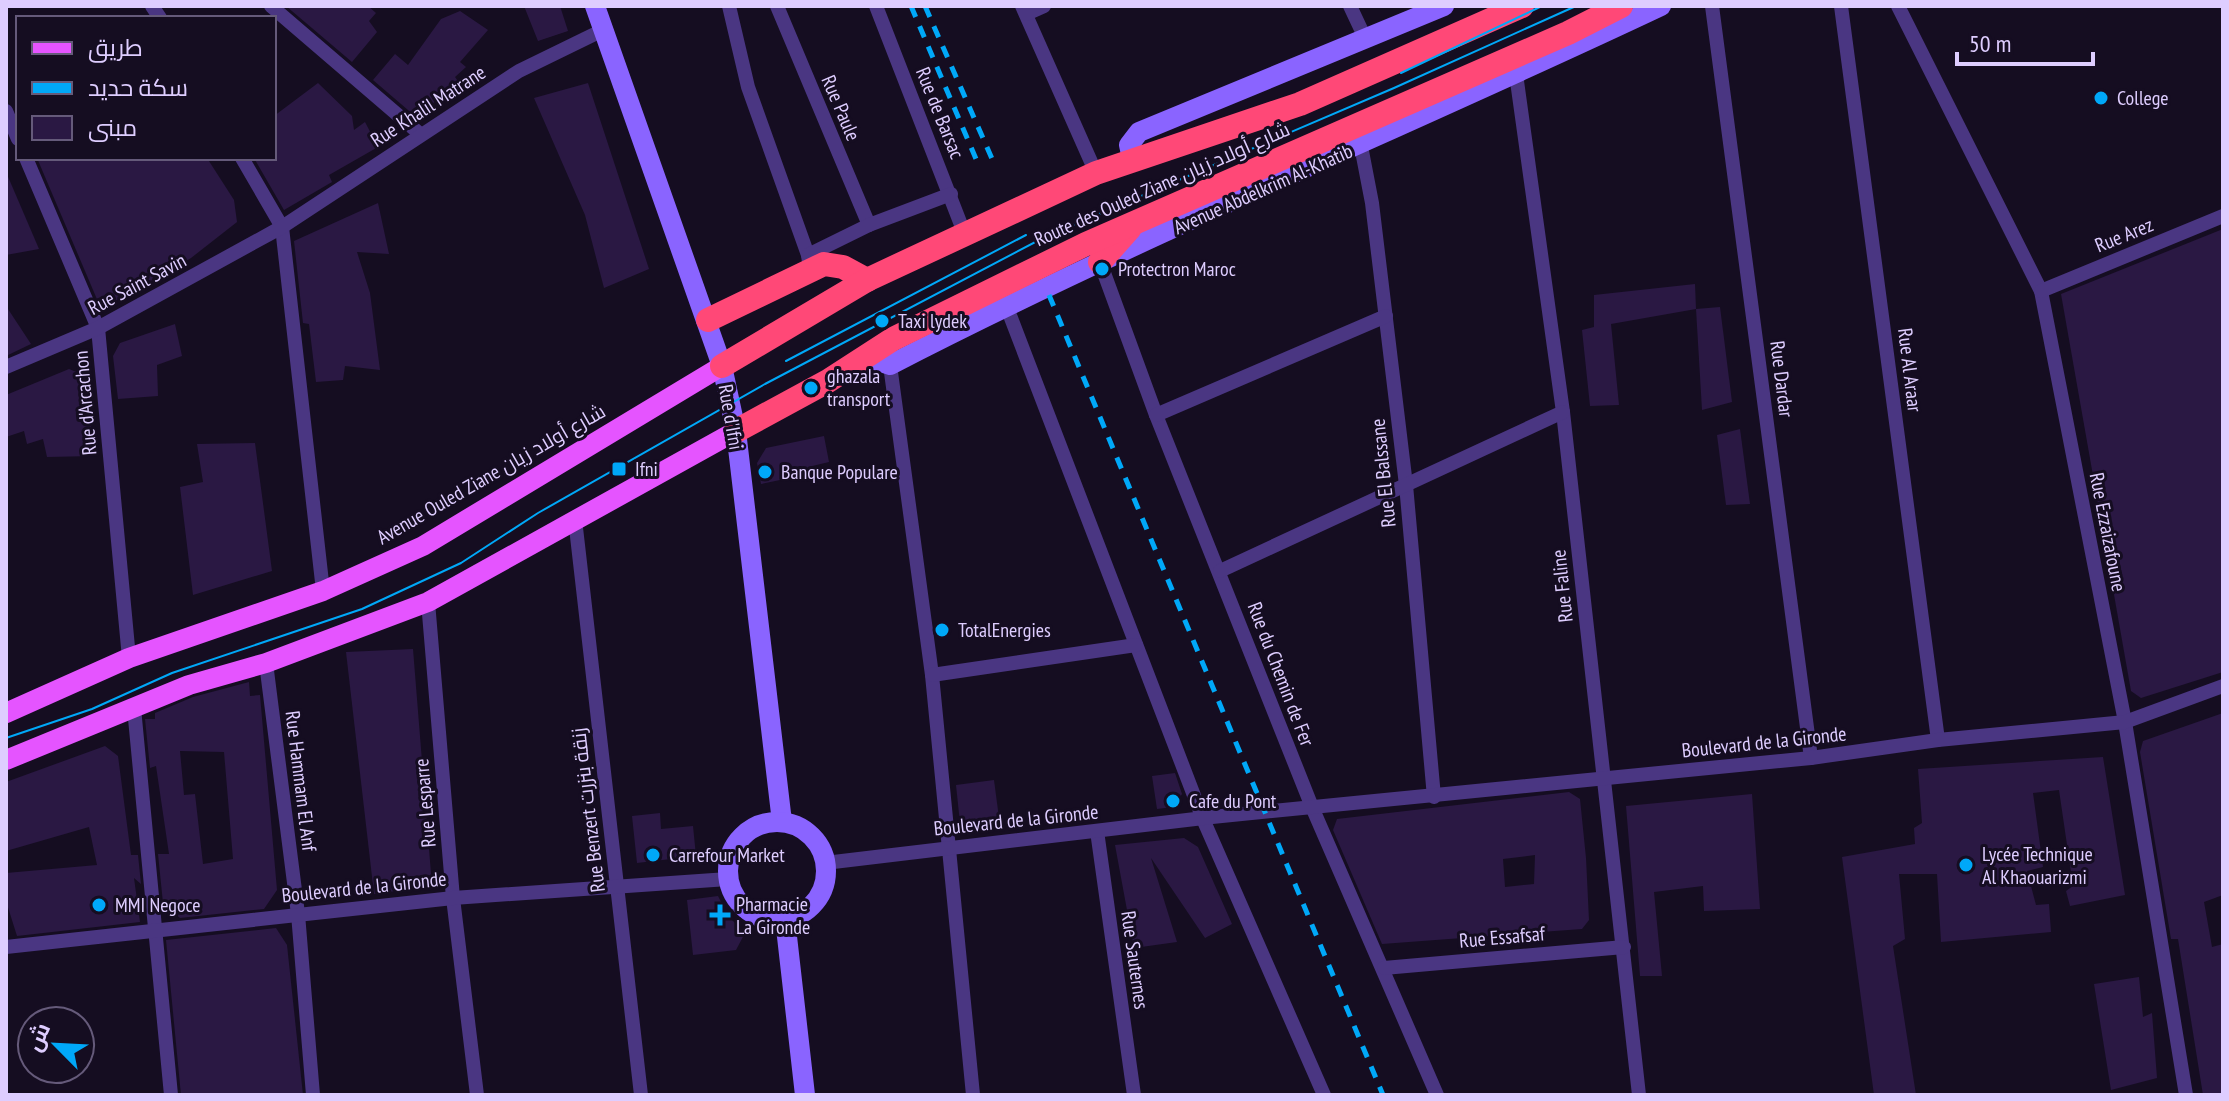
<svg xmlns="http://www.w3.org/2000/svg" width="2229" height="1101" font-family="'PT Sans Narrow',Cairo,sans-serif">
<style>
.building{fill:#2a1843;fill-rule:evenodd}
.lines{fill:none;stroke-linecap:round;stroke-linejoin:round}
.street{stroke:#4a3682;stroke-width:14}
.secondary{stroke:#8a64ff;stroke-width:20}
.primary{stroke:#e554ff;stroke-width:20}
.highway{stroke:#ff4877;stroke-width:24}
.tram{stroke:#00a8f8;stroke-width:2}
.rail{stroke:#00a8f8;stroke-width:5;stroke-dasharray:12 10;stroke-linecap:butt}
.poi-dot{fill:#00a8f8;stroke:#150d21;stroke-width:3}
.labels{text-anchor:middle;stroke-width:6;stroke-linejoin:round;paint-order:stroke}
.poi-label{font-size:20px;fill:#decdff;stroke:#150d21;text-anchor:start}
.street-label{font-size:20px;fill:#decdff;stroke:#150d21}
</style>
<rect width="100%" height="100%" fill="#150d21"/>
<g class="building">
<polygon points="286,6 368,6 376,13 369,21 377,32 352,62"/>
<polygon points="524,6 560,6 568,31 538,41"/>
<polygon points="460,11 488,30 460,62 466,67 455,77 460,84 415,116 373,80 395,54 408,65 441,19"/>
<polygon points="318,83 352,116 354,130 365,122 378,147 329,175 332,182 284,210 254,158 274,158 274,116"/>
<polygon points="588,83 649,269 604,288 585,215 534,98"/>
<polygon points="37,158 207,158 234,200 237,222 191,258 105,307 99,304"/>
<polygon points="6,172 39,249 6,255"/>
<polygon points="378,203 389,254 357,252 370,293 380,370 345,366 343,380 316,382 309,324 303,323 294,241"/>
<polygon points="2223,229 2223,672 2141,698 2131,691 2061,294"/>
<polygon points="1695,284 1696,309 1611,324 1619,405 1590,406 1582,330 1594,327 1594,295"/>
<polygon points="6,306 31,344 6,356"/>
<polygon points="1720,307 1732,402 1702,410 1696,309"/>
<polygon points="175,324 182,356 157,365 158,396 118,399 113,356 120,343"/>
<polygon points="69,369 86,376 94,456 47,457 43,439 27,444 24,431 6,437 6,395"/>
<polygon points="1740,429 1750,504 1726,505 1717,435"/>
<polygon points="824,436 829,462 808,467 809,474 761,484 757,463 766,448"/>
<polygon points="255,443 272,571 193,595 180,487 203,482 197,444"/>
<polygon points="413,649 432,886 374,894 346,652"/>
<path d="M 249,682 L 250,696 L 260,695 L 277,890 L 264,909 L 180,918 L 163,903 L 158,854 L 169,854 L 156,766 L 150,768 L 145,719 L 155,719 L 155,713 L 193,697 ZM 180,751 L 224,752 L 233,859 L 203,864 L 195,794 L 184,795 Z"/>
<polygon points="2223,713 2223,895 2204,902 2212,947 2223,944 2223,1095 2203,1095 2178,939 2171,939 2140,752 2143,741"/>
<polygon points="105,746 118,756 131,855 138,855 141,884 134,878 140,922 17,936 6,901 6,873 97,865 89,827 6,851 6,782"/>
<polygon points="2103,757 2125,895 2070,906 2066,891 2073,886 2059,790 2033,793 2043,867 2027,871 2036,905 2049,904 2051,932 1941,942 1937,874 1899,874 1905,939 1893,946 1916,1095 1874,1095 1842,857 1915,844 1914,828 1922,823 1918,769"/>
<polygon points="1175,773 1182,794 1173,807 1157,809 1152,776"/>
<polygon points="994,780 999,818 960,823 956,785"/>
<path d="M 1569,792 L 1580,799 L 1586,858 L 1589,920 L 1582,929 L 1382,944 L 1333,830 L 1337,819 ZM 1535,855 L 1534,884 L 1505,887 L 1503,859 Z"/>
<polygon points="1752,794 1760,909 1704,911 1703,886 1654,892 1662,976 1640,976 1626,806"/>
<polygon points="660,813 661,829 693,826 696,856 637,863 632,816"/>
<polygon points="1184,838 1198,847 1232,924 1205,938 1151,858 1177,942 1134,948 1115,845"/>
<polygon points="718,896 728,916 745,933 736,950 693,955 687,900"/>
<polygon points="276,928 287,945 303,1095 181,1095 166,940"/>
<polygon points="2139,977 2143,1017 2152,1013 2157,1078 2111,1090 2094,984"/>
</g>
<g class="lines">
<g class="street">
<polyline points="152,6 160,18"/>
<polyline points="271,6 420,134"/>
<polyline points="729,6 748,87 808,255 810,269"/>
<polyline points="777,6 869,225"/>
<polyline points="876,6 965,235"/>
<polyline points="1022,6 1096,173"/>
<polyline points="1350,6 1366,40"/>
<polyline points="1712,6 1811,758"/>
<polyline points="1841,6 1938,740"/>
<polyline points="1898,6 2041,291 2125,722 2186,1095"/>
<polyline points="1026,14 1044,6"/>
<polyline points="1516,74 1563,412 1639,1095"/>
<polyline points="6,111 18,139"/>
<polyline points="1361,146 1372,203 1406,485 1434,797"/>
<polyline points="26,158 98,328 129,658"/>
<polyline points="242,158 282,227 323,591"/>
<polyline points="808,255 869,225 951,194"/>
<polyline points="1100,262 1156,415 1312,807 1437,1095"/>
<polyline points="2041,291 2223,216"/>
<polyline points="1006,305 1203,819 1324,1095"/>
<polyline points="890,365 932,675 973,1095"/>
<polyline points="6,367 98,328 282,227 519,71 603,30"/>
<polyline points="1156,415 1386,316"/>
<polyline points="575,519 641,1095"/>
<polyline points="1220,571 1563,412"/>
<polyline points="428,602 453,898 477,1095"/>
<polyline points="266,663 298,914 313,1095"/>
<polyline points="932,675 1136,645"/>
<polyline points="134,708 171,1095"/>
<polyline points="1097,831 1134,1095"/>
<polyline points="825,863 1212,817 1811,758 1938,740 2125,722 2223,686"/>
<polyline points="6,947 453,898 728,879"/>
<polyline points="1384,968 1624,947"/>
</g>
<g class="secondary">
<polyline points="595,6 722,366 736,431 782,822"/>
<polyline points="1132,159 1129,145 1139,132 1444,6"/>
<path d="M 865,357 L 890,365 C 1142,235 1405,127 1661,6"/>
<circle cx="777" cy="871" r="49"/>
<polyline points="785,919 805,1095"/>
</g>
<g class="primary">
<polyline points="6,713 129,658 323,591 423,546 722,366"/>
<polyline points="6,760 189,685 266,663 428,602 736,431"/>
</g>
<g class="highway">
<polyline points="1100,262 1130,228"/>
<polyline points="708,320 824,264 843,267 867,280"/>
<polyline points="722,366 867,280 1096,173 1300,104 1522,6"/>
<polyline points="736,431 828,381 893,339 1086,244 1568,33 1621,6"/>
</g>
<g class="tram">
<polyline points="1401,73 1542,6"/>
<polyline points="786,361 1026,235"/>
<polyline points="6,738 92,709 172,673 362,609 461,563 538,513 765,384 1043,238 1394,88 1576,6"/>
</g>
<g class="rail">
<polyline points="911,6 979,166"/>
<polyline points="925,6 993,161"/>
<polyline points="1049,295 1383,1095"/>
</g>
</g>
<g class="poi-dot">
<circle cx="2101" cy="98" r="8"/>
<circle cx="1102" cy="269" r="8"/>
<circle cx="882" cy="321" r="8"/>
<circle cx="811" cy="388" r="8"/>
<rect x="611" y="461" width="16" height="16" rx="4"/>
<circle cx="765" cy="472" r="8"/>
<circle cx="942" cy="630" r="8"/>
<circle cx="1173" cy="801" r="8"/>
<circle cx="653" cy="855" r="8"/>
<circle cx="1966" cy="865" r="8"/>
<circle cx="99" cy="905" r="8"/>
<path d="M716 903h8v8h8v8h-8v8h-8v-8h-8v-8h8z"/>
</g>
<g class="labels">
<g class="poi-label">
<text x="2117" y="105">College</text>
<text x="1118" y="276">Protectron Maroc</text>
<text x="898" y="328">Taxi lydek</text>
<text x="827" y="383">ghazala<tspan x="827" dy="23">transport</tspan></text>
<text x="635" y="476">Ifni</text>
<text x="781" y="479">Banque Populare</text>
<text x="958" y="637">TotalEnergies</text>
<text x="1189" y="808">Cafe du Pont</text>
<text x="1982" y="861">Lycée Technique<tspan x="1982" dy="23">Al Khaouarizmi</tspan></text>
<text x="669" y="862">Carrefour Market</text>
<text x="736" y="911">Pharmacie<tspan x="736" dy="23">La Gironde</tspan></text>
<text x="115" y="912">MMI Negoce</text>
</g>
<g class="street-label">
<text transform="translate(428 106) rotate(-33)" y="7">Rue Khalil Matrane</text>
<text transform="translate(841 108) rotate(67)" y="7">Rue Paule</text>
<text transform="translate(940 113) rotate(68)" y="7">Rue de Barsac</text>
<text transform="translate(1162 184) rotate(-24)" y="7">Route des Ouled Ziane شارع أولاد زيان</text>
<text transform="translate(1263 189) rotate(-24)" y="7">Avenue Abdelkrim Al-Khatib</text>
<text transform="translate(2124 235) rotate(-22)" y="7">Rue Arez</text>
<text transform="translate(137 284) rotate(-28)" y="7">Rue Saint Savin</text>
<text transform="translate(1910 370) rotate(83)" y="7">Rue Al Araar</text>
<text transform="translate(1782 379) rotate(83)" y="7">Rue Dardar</text>
<text transform="translate(85 403) rotate(-95)" y="7">Rue d'Arcachon</text>
<text transform="translate(731 417) rotate(80)" y="7">Rue d'Ifni</text>
<text transform="translate(1383 473) rotate(-96)" y="7">Rue El Balssane</text>
<text transform="translate(491 474) rotate(-30)" y="7">Avenue Ouled Ziane شارع أولاد زيان</text>
<text transform="translate(2108 532) rotate(79)" y="7">Rue Ezzaizafoune</text>
<text transform="translate(1562 586) rotate(-96)" y="7">Rue Faline</text>
<text transform="translate(1281 674) rotate(69)" y="7">Rue du Chemin de Fer</text>
<text transform="translate(1764 742) rotate(-6)" y="7">Boulevard de la Gironde</text>
<text transform="translate(301 781) rotate(83)" y="7">Rue Hammam El Anf</text>
<text transform="translate(425 803) rotate(-95)" y="7">Rue Lesparre</text>
<text transform="translate(588 810) rotate(-97)" y="7">Rue Benzert زنقة بنزرت</text>
<text transform="translate(1016 820) rotate(-6)" y="7">Boulevard de la Gironde</text>
<text transform="translate(364 887) rotate(-6)" y="7">Boulevard de la Gironde</text>
<text transform="translate(1502 937) rotate(-5)" y="7">Rue Essafsaf</text>
<text transform="translate(1135 960) rotate(82)" y="7">Rue Sauternes</text>
</g>
</g>
<rect width="2229" height="1101" fill="none" stroke="#decdff" stroke-width="16"/>
<rect x="16" y="16" width="260" height="144" fill="#150d21" stroke="#655a7a" stroke-width="2"/>
<rect x="32" y="42" width="40" height="12" fill="#e554ff" stroke="#655a7a" stroke-width="2"/>
<text x="88" y="56" font-size="24" fill="#decdff">طريق</text>
<rect x="32" y="82" width="40" height="12" fill="#00a8f8" stroke="#655a7a" stroke-width="2"/>
<text x="88" y="96" font-size="24" fill="#decdff">سكة حديد</text>
<rect x="32" y="116" width="40" height="24" fill="#2a1843" stroke="#655a7a" stroke-width="2"/>
<text x="88" y="136" font-size="24" fill="#decdff">مبنى</text>
<g transform="translate(56 1045) rotate(294)"><circle r="38" fill="#150d21" stroke="#655a7a" stroke-width="2"/>
<path d="M0-6L14 30L0 20L-14 30Z" fill="#00a8f8"/>
<text y="-12" font-size="22" font-weight="bold" text-anchor="middle" fill="#decdff">ش</text>
</g>
<path d="M1957 52v12h136v-12" fill="none" stroke="#decdff" stroke-width="4"/>
<text x="1969" y="52" font-size="24" fill="#decdff" stroke="#150d21" stroke-width="6" paint-order="stroke">50 m</text>
</svg>
